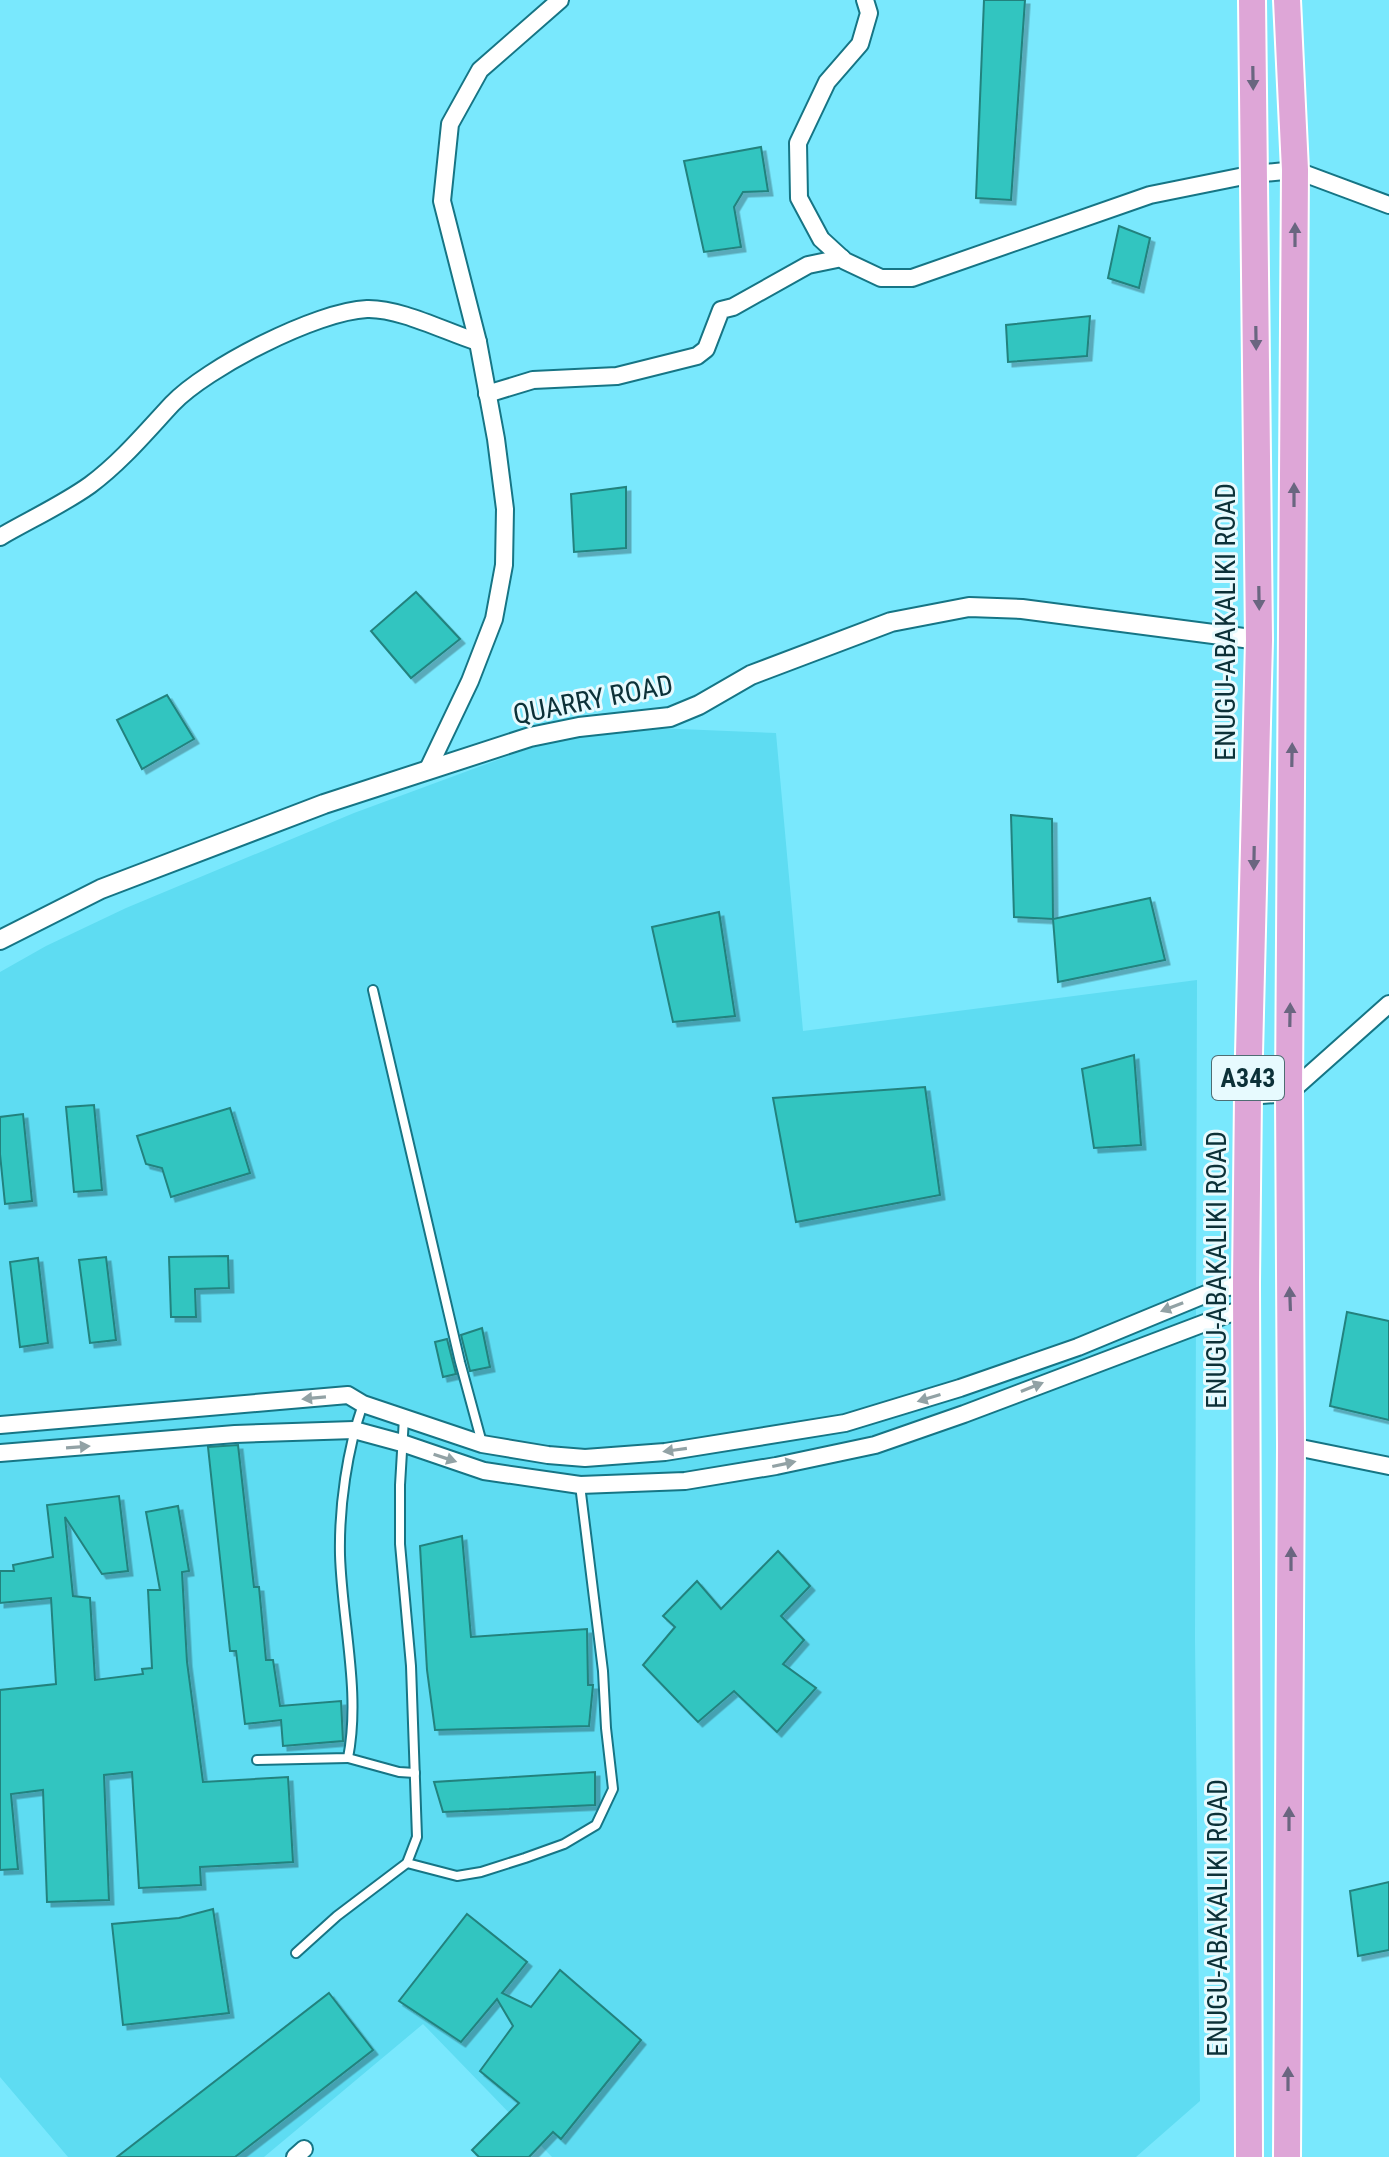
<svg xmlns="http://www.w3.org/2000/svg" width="1389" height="2157" font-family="'Roboto Condensed',sans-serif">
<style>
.built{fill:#5edcf2}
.building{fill:#31c5c0;stroke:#23827e;stroke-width:2;filter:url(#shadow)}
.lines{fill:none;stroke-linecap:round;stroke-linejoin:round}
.service-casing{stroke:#167585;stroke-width:12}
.minor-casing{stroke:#167585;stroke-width:20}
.tertiary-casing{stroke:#167585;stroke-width:22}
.trunk-casing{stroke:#fff;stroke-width:30}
.service{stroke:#fff;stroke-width:8}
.minor{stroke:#fff;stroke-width:16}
.tertiary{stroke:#fff;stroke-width:18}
.trunk{stroke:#dea6d7;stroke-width:26}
.oneway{fill:#6a6680}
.oneway2{fill:#92a2a5}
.labels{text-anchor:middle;stroke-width:6;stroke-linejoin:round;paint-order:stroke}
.shield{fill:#e7fafe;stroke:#4e6d73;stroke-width:2}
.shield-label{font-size:26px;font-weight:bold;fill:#0c3138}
.street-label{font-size:28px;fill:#0c3138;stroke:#e7fafe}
</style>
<defs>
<filter id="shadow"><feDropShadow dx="4.5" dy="4.5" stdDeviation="0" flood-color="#0004"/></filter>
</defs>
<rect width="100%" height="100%" fill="#79e8fd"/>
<polygon class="built" points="631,727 776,733 803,1031 1197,980 1195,1640 1200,2101 1136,2157 552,2157 423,2024 264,2157 68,2157 0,2077 0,972 46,946 126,908 354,813 557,738"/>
<g class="building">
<polygon points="984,0 1025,0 1011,200 976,198"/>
<polygon points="761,147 768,191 743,192 734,207 741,247 704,252 684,161"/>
<polygon points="1119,226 1150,238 1139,288 1108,278"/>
<polygon points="1090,316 1087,356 1008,362 1006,325"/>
<polygon points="626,487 626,548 574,552 571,494"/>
<polygon points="416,592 460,639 411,678 371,631"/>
<polygon points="167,695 194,739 142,769 117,720"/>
<polygon points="1011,815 1052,819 1053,919 1014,917"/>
<polygon points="1150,898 1165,960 1058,982 1053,919"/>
<polygon points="719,912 735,1016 673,1022 652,927"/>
<polygon points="1134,1055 1141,1145 1094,1148 1082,1069"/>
<polygon points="925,1087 940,1195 796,1222 773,1098"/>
<polygon points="94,1105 102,1190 74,1192 66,1107"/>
<polygon points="230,1108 250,1173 171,1197 162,1168 146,1164 137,1136"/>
<polygon points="23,1114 32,1201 5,1204 0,1154 0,1117"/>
<polygon points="228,1256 229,1288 195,1289 196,1317 171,1317 169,1257"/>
<polygon points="106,1257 116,1340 90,1343 79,1260"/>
<polygon points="38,1258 48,1343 20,1347 10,1262"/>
<polygon points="1347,1312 1389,1321 1389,1420 1330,1406"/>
<polygon points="482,1328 490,1367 470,1371 461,1335"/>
<polygon points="447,1339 456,1374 443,1377 435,1342"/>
<polygon points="238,1445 254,1587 259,1587 266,1660 273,1660 280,1706 341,1701 343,1741 283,1746 281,1720 245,1724 236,1651 230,1651 208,1447"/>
<polygon points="119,1496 128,1571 102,1574 65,1517 73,1596 90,1598 95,1680 143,1674 142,1669 152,1668 148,1590 160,1590 146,1512 178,1506 189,1571 182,1572 187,1662 203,1782 288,1777 293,1862 200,1867 201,1885 139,1888 132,1772 104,1775 109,1900 47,1902 43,1790 11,1794 18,1869 0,1870 0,1690 56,1684 51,1598 0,1603 0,1571 14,1571 13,1565 53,1557 47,1505"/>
<polygon points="462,1536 471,1637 587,1629 588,1685 593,1685 589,1726 435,1730 427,1670 420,1546"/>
<polygon points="778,1551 810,1586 781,1616 804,1640 783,1664 816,1688 777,1732 734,1691 698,1722 643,1665 675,1627 663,1616 697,1581 721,1609"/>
<polygon points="595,1772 595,1805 443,1812 434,1782"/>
<polygon points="1389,1882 1389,1950 1358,1956 1350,1891"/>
<polygon points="213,1909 229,2013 123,2025 112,1924 179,1918"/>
<polygon points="467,1914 527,1962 502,1993 531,2007 560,1970 641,2040 561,2139 553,2132 529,2157 479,2157 472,2150 519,2103 480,2071 513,2026 497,1999 461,2042 399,2001"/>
<polygon points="329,1993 373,2050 235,2157 117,2157"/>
</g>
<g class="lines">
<defs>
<g id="service">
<polyline points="373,990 460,1362 482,1443"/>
<polyline points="348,1758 399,1772 415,1773"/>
<path d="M 257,1760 L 348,1758 C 361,1692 342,1622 340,1555 C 339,1506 347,1450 363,1404"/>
<polyline points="407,1863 457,1876 481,1872 525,1858 564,1844 596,1825 613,1789 606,1728 603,1671 580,1485"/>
<polyline points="296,1953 337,1916 407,1863 417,1837 411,1666 400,1544 400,1485 404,1418"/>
</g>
<g id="minor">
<polyline points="865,0 869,13 860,44 827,82 798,143 799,198 821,239 845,261 881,278 912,278 1150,195 1254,174 1295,170 1389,205"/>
<polyline points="487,394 533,380 617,376 697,356 706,349 721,310 733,307 808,265 842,258"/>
<path d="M 0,537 C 29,520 62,505 90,485 C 121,462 146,432 172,404 C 206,368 317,311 367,309 C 400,308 446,332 478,342"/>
<polyline points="428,769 470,681 494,619 504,565 505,509 496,439 478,342 442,201 450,124 480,70 560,0"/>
<polyline points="1248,1096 1289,1093 1389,1004"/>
<polyline points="0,1425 348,1395 363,1404 482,1444 548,1455 585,1458 665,1452 845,1423 960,1388 1078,1347 1216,1290 1246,1283"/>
<polyline points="1291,1446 1389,1466"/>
<polyline points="0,1453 235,1434 354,1430 402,1443 484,1471 580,1485 685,1481 776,1466 875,1445 964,1414 1247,1307"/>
<polyline points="295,2157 304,2149"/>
</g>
<polyline id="tertiary" points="0,940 101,889 324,804 530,737 579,727 670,717 699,705 751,675 891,622 969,607 1022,609 1259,640"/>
<g id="trunk">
<polyline points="1287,0 1295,170 1289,1093 1291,1446 1287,2157"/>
<polyline points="1249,2157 1246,1283 1248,1096 1259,640 1252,0"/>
</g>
</defs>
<use href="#service" class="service-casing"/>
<use href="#minor" class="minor-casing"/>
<use href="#tertiary" class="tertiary-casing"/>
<use href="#trunk" class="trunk-casing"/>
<use href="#service" class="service"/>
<use href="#minor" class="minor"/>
<use href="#tertiary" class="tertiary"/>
<use href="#trunk" class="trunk"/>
</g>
<defs><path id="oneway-solid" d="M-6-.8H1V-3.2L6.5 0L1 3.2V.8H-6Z" transform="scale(2)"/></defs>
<g class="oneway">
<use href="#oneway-solid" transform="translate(1253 78) rotate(89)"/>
<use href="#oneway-solid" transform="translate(1295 235) rotate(-90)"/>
<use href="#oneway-solid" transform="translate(1256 338) rotate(89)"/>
<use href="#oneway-solid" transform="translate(1294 495) rotate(-90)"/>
<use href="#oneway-solid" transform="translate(1259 598) rotate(89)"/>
<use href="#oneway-solid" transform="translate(1292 755) rotate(-89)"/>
<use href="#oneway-solid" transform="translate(1254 858) rotate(91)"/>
<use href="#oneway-solid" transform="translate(1290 1015) rotate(-89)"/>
<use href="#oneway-solid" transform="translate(1290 1299) rotate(-92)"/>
<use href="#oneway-solid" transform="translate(1291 1559) rotate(-90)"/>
<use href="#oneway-solid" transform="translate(1289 1819) rotate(-90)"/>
<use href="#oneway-solid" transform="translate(1288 2079) rotate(-90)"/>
</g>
<g class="oneway2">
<use href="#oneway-solid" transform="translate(1172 1307) rotate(159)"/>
<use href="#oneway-solid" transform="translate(1032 1387) rotate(-22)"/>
<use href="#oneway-solid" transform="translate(314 1398) rotate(175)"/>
<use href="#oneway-solid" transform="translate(929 1398) rotate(163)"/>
<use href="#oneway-solid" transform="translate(78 1447) rotate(-4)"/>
<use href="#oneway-solid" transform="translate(675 1450) rotate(172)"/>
<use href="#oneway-solid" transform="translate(445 1458) rotate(18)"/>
<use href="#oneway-solid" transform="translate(784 1464) rotate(-12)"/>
</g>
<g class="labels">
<rect class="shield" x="1212" y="1056" width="72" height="44" rx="6"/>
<g class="shield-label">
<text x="1248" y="1087">A343</text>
</g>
<g class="street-label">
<text transform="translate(1225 622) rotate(-90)" y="10">ENUGU-ABAKALIKI ROAD</text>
<text transform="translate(593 699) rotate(-11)" y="10">QUARRY ROAD</text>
<text transform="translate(1216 1270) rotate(-90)" y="10">ENUGU-ABAKALIKI ROAD</text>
<text transform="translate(1217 1918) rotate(-90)" y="10">ENUGU-ABAKALIKI ROAD</text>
</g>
</g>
</svg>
